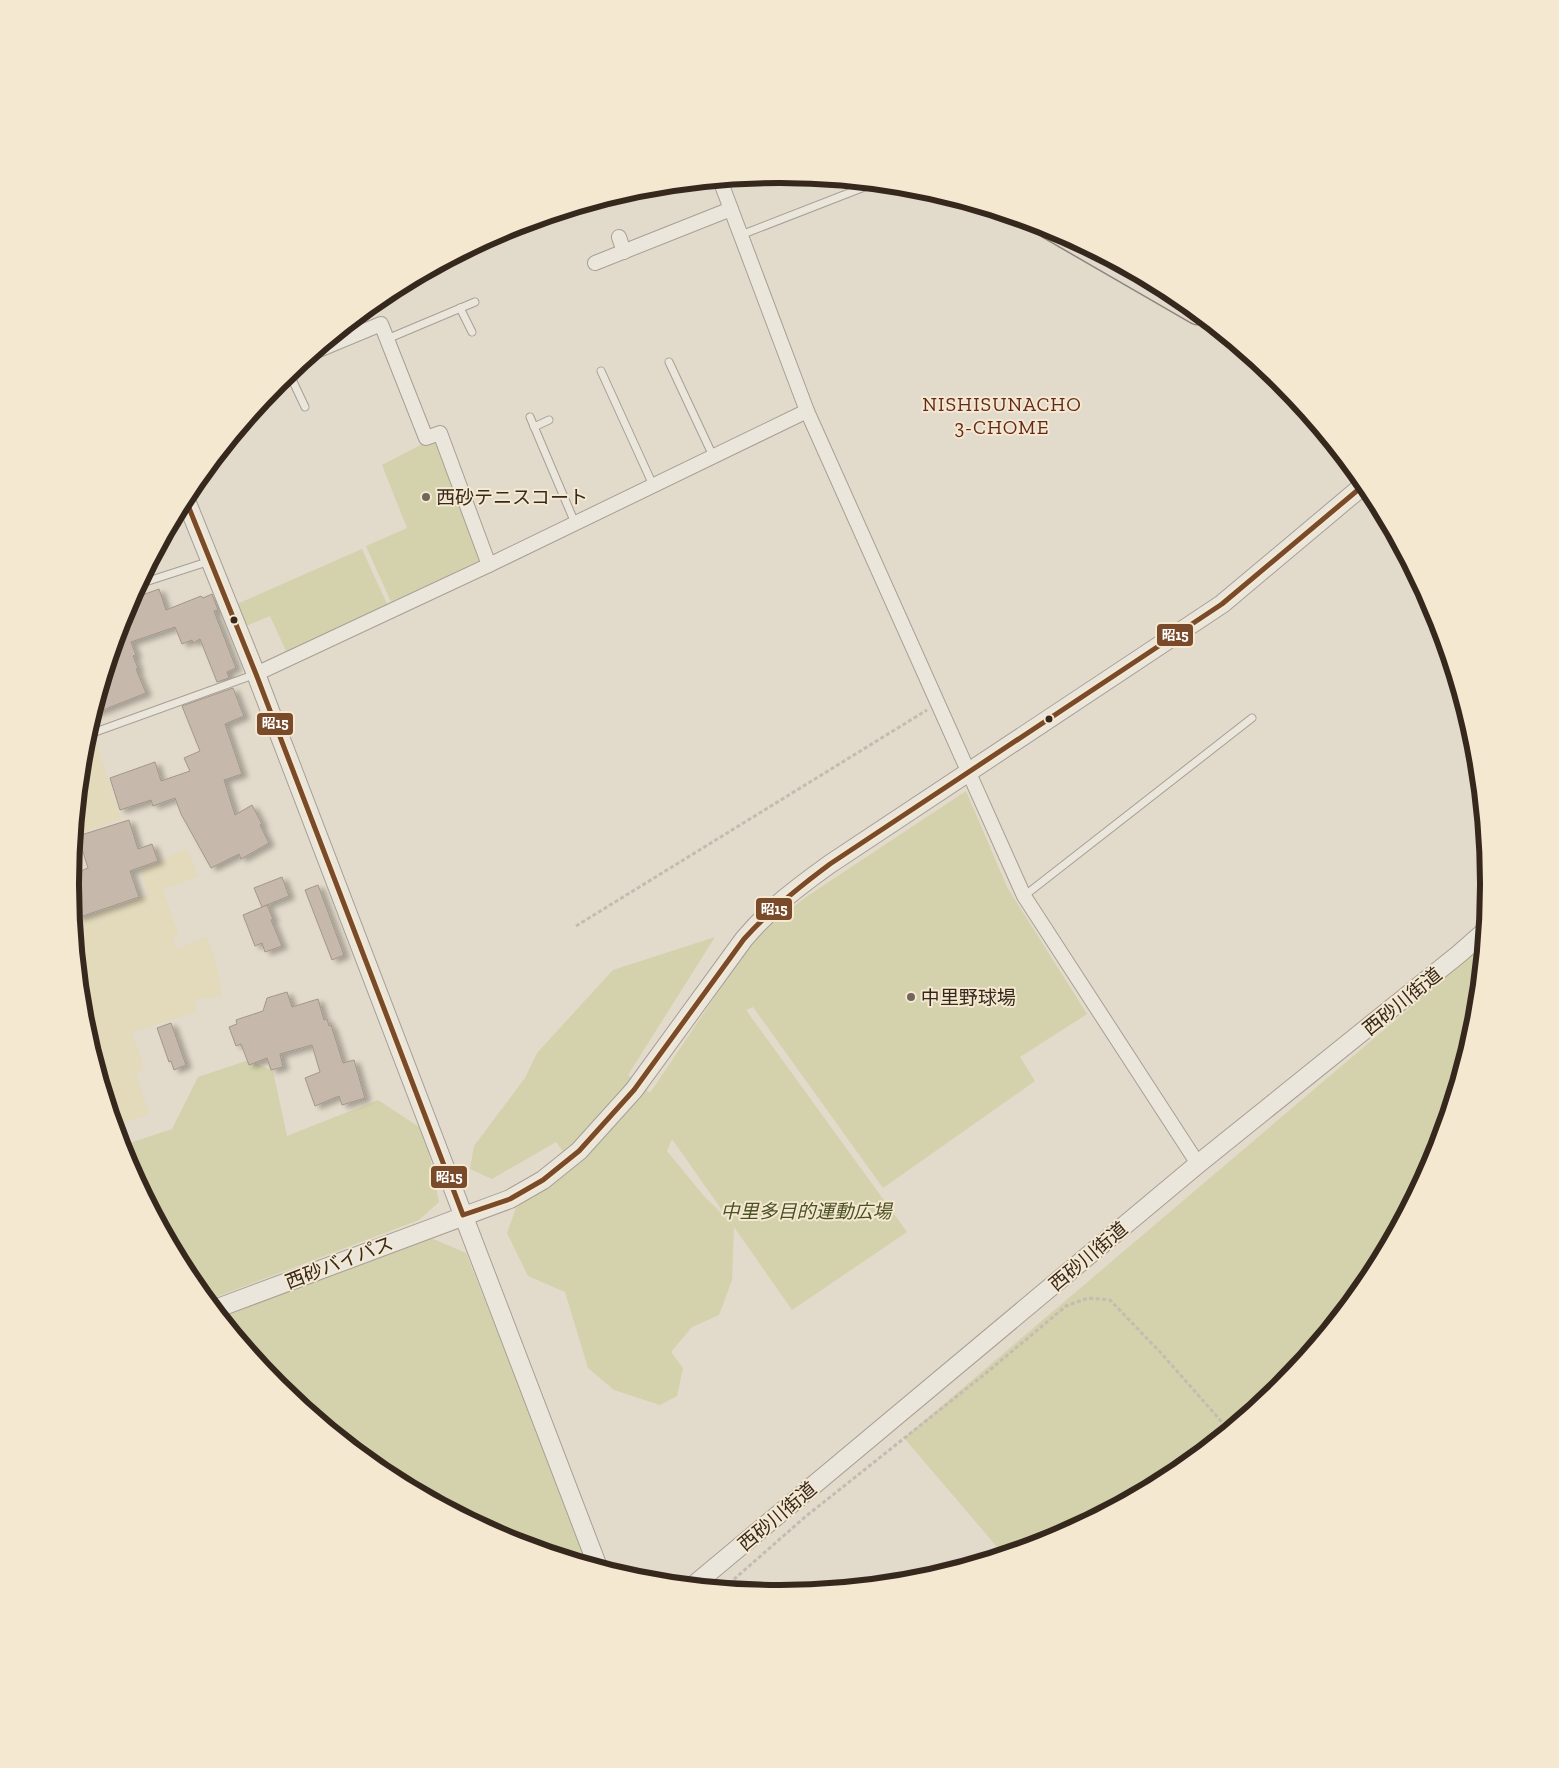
<svg xmlns="http://www.w3.org/2000/svg" width="1559" height="1768" font-family="'Zilla Slab','Noto Sans JP',serif">
<style>
.farmland{fill:#e3d9bb}
.green{fill:#d4d2ac;fill-rule:evenodd}
.building{fill:#c6b8ab;stroke:#a3968a;filter:url(#shadow)}
.lines{fill:none;stroke-linecap:round;stroke-linejoin:round}
.service-casing{stroke:#a79f94;stroke-width:9}
.minor-casing{stroke:#a79f94;stroke-width:16}
.tertiary-casing{stroke:#a79f94;stroke-width:20}
.primary-casing{stroke:#8d857b;stroke-width:25}
.path{stroke:#c3bcb3;stroke-width:3;stroke-dasharray:4 2.5;stroke-linecap:butt}
.service{stroke:#eae6dc;stroke-width:7}
.minor{stroke:#eae6dc;stroke-width:14}
.tertiary{stroke:#eae6dc;stroke-width:18}
.primary{stroke:#e2dbcd;stroke-width:22}
.bus-1-casing{stroke:#f5e8d0;stroke-width:9}
.bus-1{stroke:#7a4b2a;stroke-width:5}
.poi-dot{fill:#72665a;stroke:#f5e8d0;stroke-width:2}
.bus-dot{fill:#36281d;stroke:#f5e8d0;stroke-width:2}
.labels{text-anchor:middle;stroke-width:4;stroke-linejoin:round;paint-order:stroke}
.poi-label{font-size:19px;fill:#36281d;stroke:#f5e8d0;text-anchor:start}
.street-label{font-size:19px;fill:#36281d;stroke:#f5e8d0}
.park-label{font-size:19px;font-style:italic;fill:#495223;stroke:#f5e8d0}
.neighbourhood-label{font-size:20px;letter-spacing:1px;fill:#63281c;stroke:#f5e8d0}
.rim{fill:none;stroke:#36281d;stroke-width:6}
.line-badge{stroke:#f5e8d0;stroke-width:2}
.badge-label{font-size:14px;text-anchor:middle;font-weight:bold;fill:#fff}
</style>
<defs>
<filter id="shadow"><feDropShadow dx="5.5" dy="3" stdDeviation="2.5" flood-color="#0004"/></filter>
</defs>
<rect width="100%" height="100%" fill="#e2daca"/>
<g class="farmland">
<polygon points="95,740 121,819 75,835 84,745"/>
<polygon points="187,849 198,877 162,889 179,936 172,939 176,949 207,937 217,967 222,996 194,1000 197,1012 132,1032 144,1069 136,1074 149,1114 115,1126 84,1022 74,921 149,894 140,869"/>
</g>
<g class="green">
<polygon points="436,437 480,560 391,602 366,546 407,528 382,465"/>
<polygon points="362,549 387,604 286,651 270,616 246,626 237,604"/>
<path d="M 966,791 L 1007,887 L 1087,1014 L 1020,1057 L 1035,1081 L 883,1188 L 753,1007 L 746,1010 L 907,1232 L 792,1310 L 734,1227 L 732,1280 L 719,1315 L 692,1327 L 671,1352 L 683,1368 L 677,1396 L 660,1405 L 614,1390 L 588,1368 L 565,1292 L 528,1276 L 507,1233 L 516,1208 L 573,1165 L 556,1142 L 492,1179 L 470,1169 L 474,1146 L 525,1078 L 537,1053 L 613,970 L 715,937 L 628,1075 L 650,1093 L 757,934 L 809,895 ZM 672,1139 L 731,1223 L 703,1195 L 667,1151 Z"/>
<polygon points="1478,950 1482,952 1475,1023 1435,1156 1369,1278 1281,1386 1173,1474 1051,1540 987,1559 998,1548 904,1438"/>
<polygon points="249,1060 273,1071 287,1136 378,1100 425,1131 439,1202 419,1220 208,1300 189,1278 124,1155 121,1146 172,1129 198,1077"/>
<polygon points="431,1238 466,1253 590,1564 508,1539 385,1474 278,1385 221,1317"/>
</g>
<g class="building">
<polygon points="159,589 166,610 201,596 203,598 212,594 218,610 214,611 236,668 227,672 229,678 217,682 200,639 193,643 192,640 182,644 175,627 131,642 136,655 133,656 138,668 136,669 146,693 93,714 124,612 131,599"/>
<polygon points="233,688 244,716 225,724 242,774 224,780 235,815 252,805 262,824 260,825 269,843 241,859 239,854 211,868 181,814 175,798 153,806 151,800 120,810 110,778 155,762 161,781 190,771 184,758 200,751 182,706"/>
<polygon points="129,820 138,849 152,844 158,861 130,871 139,897 77,918 72,905 70,884 71,875 88,868 78,836"/>
<polygon points="282,877 289,896 262,907 254,888"/>
<polygon points="318,885 344,955 332,960 305,890"/>
<polygon points="267,905 273,919 271,920 282,946 265,952 262,943 255,946 243,915"/>
<polygon points="287,992 292,1007 318,999 324,1020 327,1019 329,1026 331,1025 343,1063 354,1060 365,1098 342,1105 339,1096 315,1106 305,1078 320,1072 312,1045 280,1054 283,1067 271,1070 267,1058 249,1065 241,1044 236,1046 229,1027 237,1024 236,1020 263,1011 267,998"/>
<polygon points="171,1023 186,1065 174,1070 171,1061 169,1062 157,1028"/>
</g>
<g class="lines">
<defs>
<g id="service">
<polyline points="741,235 872,184"/>
<polyline points="460,308 472,332"/>
<polyline points="343,329 346,338"/>
<polyline points="387,339 475,302"/>
<polyline points="669,362 713,456"/>
<polyline points="601,371 653,485"/>
<polyline points="289,373 305,407"/>
<polyline points="530,417 575,523"/>
<polyline points="534,427 549,420"/>
<polyline points="139,584 210,561"/>
<polyline points="87,735 256,674"/>
<polyline points="1024,896 1252,718"/>
</g>
<g id="minor">
<polyline points="720,180 807,411 1024,896 1198,1164"/>
<polyline points="619,237 624,252"/>
<polyline points="595,263 731,209"/>
<polyline points="316,351 381,324 426,438 440,433 489,565"/>
<polyline points="256,674 489,565 807,411"/>
</g>
<g id="tertiary">
<polyline points="185,498 256,674 598,1567"/>
<path d="M 215,1309 L 510,1199 L 543,1180 L 579,1151 L 634,1090 L 744,939 C 770,908 798,887 830,864 L 1222,604 L 1365,484"/>
<polyline points="694,1585 1198,1164 1459,954 1484,932"/>
</g>
<polyline id="primary" points="1050,228 1197,313"/>
</defs>
<use href="#service" class="service-casing"/>
<use href="#minor" class="minor-casing"/>
<use href="#tertiary" class="tertiary-casing"/>
<use href="#primary" class="primary-casing"/>
<g class="path">
<polyline points="576,926 927,710"/>
<polyline points="423,1494 438,1494 458,1513"/>
<polyline points="724,1588 805,1517 985,1374 1066,1306 1088,1298 1110,1300 1161,1353 1228,1429"/>
</g>
<use href="#service" class="service"/>
<use href="#minor" class="minor"/>
<use href="#tertiary" class="tertiary"/>
<use href="#primary" class="primary"/>
<defs>
<g id="bus-1">
<polyline points="1051,228 1196,313"/>
<path d="M 185,498 L 256,674 L 463,1215 L 510,1199 L 543,1180 L 579,1151 L 634,1090 L 744,939 C 770,910 799,887 830,864 L 1222,604 L 1365,484"/>
</g>
</defs>
<use href="#bus-1" class="bus-1-casing"/>
<use href="#bus-1" class="bus-1"/>
</g>
<g class="poi-dot">
<circle cx="426" cy="497" r="5"/>
<circle cx="911" cy="997" r="5"/>
</g>
<g class="bus-dot">
<circle cx="234" cy="620" r="4.5"/>
<circle cx="1049" cy="719" r="4.5"/>
</g>
<g class="labels">
<g class="poi-label">
<text x="436" y="504">西砂テニスコート</text>
<text x="921" y="1004">中里野球場</text>
</g>
<g class="street-label">
<text transform="translate(1402 1001) rotate(-39)" y="7">西砂川街道</text>
<text transform="translate(1088 1256) rotate(-40)" y="7">西砂川街道</text>
<text transform="translate(339 1262) rotate(-21)" y="7">西砂バイパス</text>
<text transform="translate(777 1516) rotate(-40)" y="7">西砂川街道</text>
</g>
<g class="park-label">
<text x="806" y="1218">中里多目的運動広場</text>
</g>
<g class="neighbourhood-label">
<text x="1002" y="411">NISHISUNACHO<tspan x="1002" dy="23">3-CHOME</tspan></text>
</g>
</g>
<path d="M0 0H1559V1768H0ZM779 183H780A700 700 0 0 1 1480 883V885A700 700 0 0 1 780 1585H779A700 700 0 0 1 79 885V883A700 700 0 0 1 779 183Z" fill="#f5e8d0" fill-rule="evenodd"/>
<path class="rim" d="M779 183H780A700 700 0 0 1 1480 883V885A700 700 0 0 1 780 1585H779A700 700 0 0 1 79 885V883A700 700 0 0 1 779 183Z"/>
<g class="line-badge">
<rect x="1156" y="623" width="38" height="24" rx="5" fill="#7a4b2a"/>
<rect x="256" y="712" width="38" height="24" rx="5" fill="#7a4b2a"/>
<rect x="755" y="897" width="38" height="24" rx="5" fill="#7a4b2a"/>
<rect x="430" y="1165" width="38" height="24" rx="5" fill="#7a4b2a"/>
</g>
<g class="badge-label">
<text x="1175" y="640">昭15</text>
<text x="275" y="728">昭15</text>
<text x="774" y="914">昭15</text>
<text x="449" y="1182">昭15</text>
</g>
</svg>
